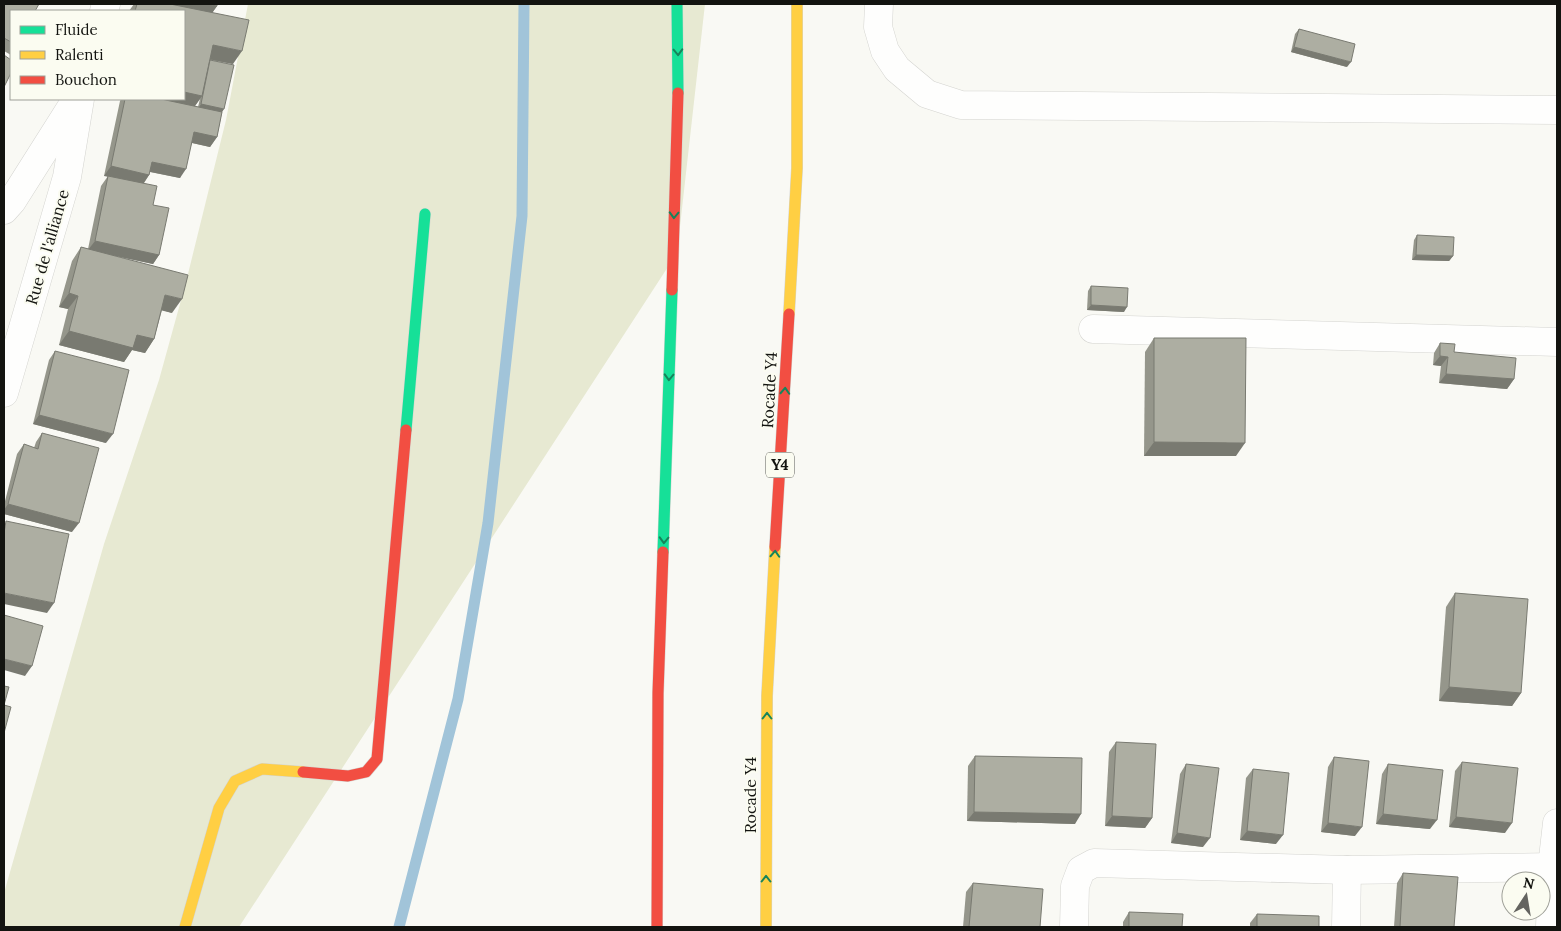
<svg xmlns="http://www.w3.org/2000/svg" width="1561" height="931" font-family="Lora,serif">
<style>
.green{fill:#e7e9d2}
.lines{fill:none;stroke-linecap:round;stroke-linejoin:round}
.stream{stroke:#a1c4d9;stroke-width:11}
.street-casing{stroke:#d4d4d0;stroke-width:29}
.fast-casing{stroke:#d4d4d0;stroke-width:12}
.slow-casing{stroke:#d4d4d0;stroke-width:12}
.jam-casing{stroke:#d4d4d0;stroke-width:12}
.street{stroke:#fefefd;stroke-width:28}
.fast{stroke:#16e098;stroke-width:11}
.slow{stroke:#ffcf43;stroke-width:11}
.jam{stroke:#f24e42;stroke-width:11}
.wall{fill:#95968b;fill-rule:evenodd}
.shaded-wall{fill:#797a71}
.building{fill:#adaea2;stroke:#797a71}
.oneway{stroke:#15845b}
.labels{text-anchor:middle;stroke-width:4;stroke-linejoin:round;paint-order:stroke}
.shield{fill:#fbfcf1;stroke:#595a54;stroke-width:1}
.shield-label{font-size:15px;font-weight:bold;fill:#131410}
.street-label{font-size:16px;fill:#131410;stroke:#fbfcf1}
</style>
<rect width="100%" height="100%" fill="#f9f9f4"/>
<polygon class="green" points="248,4 705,4 677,253 239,927 4,927 4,893 104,544 159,380 186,282 226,120"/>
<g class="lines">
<polyline class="stream" points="399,927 458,699 488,523 522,216 524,4"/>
<defs>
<g id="street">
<polyline points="879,4 878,27 885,51 897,69 927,94 961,105 1557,110"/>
<polyline points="104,11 106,4"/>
<polyline points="4,210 12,201 74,103"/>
<polyline points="1093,329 1557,342"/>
<polyline points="4,393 67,177 80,99"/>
<polyline points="1074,927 1075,886 1081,870 1094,863 1347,870 1552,867"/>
<polyline points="1346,927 1347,870"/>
<polyline points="1550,927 1552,867 1557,823"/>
</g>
<g id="fast">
<polyline points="677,4 678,93"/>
<polyline points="406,430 425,214"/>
<polyline points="663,552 672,290"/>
</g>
<g id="slow">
<polyline points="789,314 797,168 797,4"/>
<polyline points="185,927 219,808 235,781 262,769 303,772"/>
<polyline points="766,927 767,696 775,547"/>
</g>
<g id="jam">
<polyline points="672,290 678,93"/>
<polyline points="775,547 789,314"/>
<polyline points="303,772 348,776 366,772 377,759 406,430"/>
<polyline points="657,927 658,693 663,552"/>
</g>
</defs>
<use href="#street" class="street-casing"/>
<use href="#fast" class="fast-casing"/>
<use href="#slow" class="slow-casing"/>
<use href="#jam" class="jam-casing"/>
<use href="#street" class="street"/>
<use href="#fast" class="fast"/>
<use href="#slow" class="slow"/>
<use href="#jam" class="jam"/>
</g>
<g class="wall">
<polygon points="4,4 11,11 11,55 4,51"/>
<path d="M 134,4 L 217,4 L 217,6 L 212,13 L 233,64 L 210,60 L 209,62 L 210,60 L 222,112 L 217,137 L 210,147 L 192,143 L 180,178 L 150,172 L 149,175 L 144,183 L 153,205 L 159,255 L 153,264 L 115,256 L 172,313 L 162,310 L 154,339 L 145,353 L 132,350 L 124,362 L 59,345 L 68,309 L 59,307 L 72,261 L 81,247 L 88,249 L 101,186 L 108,176 L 104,176 L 120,101 L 121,99 L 184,99 L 184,11 L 129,11 ZM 200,99 L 198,107 L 195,106 Z"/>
<polygon points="1299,29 1347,67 1291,52 1295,34"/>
<polygon points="1417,235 1453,256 1449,261 1412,260 1414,240"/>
<polygon points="1091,286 1124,312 1087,310 1088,291"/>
<polygon points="1154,338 1236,456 1144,456 1145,352"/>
<polygon points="1440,343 1454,352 1514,379 1507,389 1439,383 1441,366 1433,365 1434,353"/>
<polygon points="55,351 106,443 33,424 49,360"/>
<polygon points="42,433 72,532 4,514 4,505 17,454 24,444 34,448 36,442"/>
<polygon points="1455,593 1521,693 1512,706 1439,701 1446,607"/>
<polygon points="1116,742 1152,818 1145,828 1105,826 1109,752"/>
<polygon points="975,756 1075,824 967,821 968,766"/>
<polygon points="1334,757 1355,836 1321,832 1328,767"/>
<polygon points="1462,762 1505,833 1449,827 1455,771"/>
<polygon points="1186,764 1203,847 1171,843 1180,774"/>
<polygon points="1388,764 1430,829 1376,824 1382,774"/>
<polygon points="1253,769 1276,844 1240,840 1246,778"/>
<polygon points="1403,873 1454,927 1394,927 1397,883"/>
<polygon points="973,883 1040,927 963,927 966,892"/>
<polygon points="1129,912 1182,927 1123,927 1123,922"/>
<polygon points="1257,914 1319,927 1250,927 1250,923"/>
</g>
<g class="shaded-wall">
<polygon points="151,4 205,4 217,6 210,16"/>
<polygon points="213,45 242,51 233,64 203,58"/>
<polygon points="1294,47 1351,62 1347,67 1291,52"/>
<polygon points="184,92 202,96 192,110 140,99 184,99"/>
<polygon points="201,104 224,109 221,114 198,109"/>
<polygon points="194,132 217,137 210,147 188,142"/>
<polygon points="152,162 186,169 180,178 146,171"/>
<polygon points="111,166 149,175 143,184 104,176"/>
<polygon points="95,241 159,255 153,264 88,250"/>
<polygon points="1416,255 1453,256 1449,261 1412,260"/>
<polygon points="69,293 78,296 68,309 59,307"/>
<polygon points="165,295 182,299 172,313 156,309"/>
<polygon points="1091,305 1127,307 1124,312 1087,310"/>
<polygon points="69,331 137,335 154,339 145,353 132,350 124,362 59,345"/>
<polygon points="1440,356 1448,357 1441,366 1433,365"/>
<polygon points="1446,374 1514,379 1507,389 1439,383"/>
<polygon points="39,415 113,434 106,443 33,424"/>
<polygon points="1154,442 1245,443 1236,456 1144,456"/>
<polygon points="8,504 79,523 72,532 4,514 4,510"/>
<polygon points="4,593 54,603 47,613 4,604"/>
<polygon points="4,659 32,666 25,676 4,670"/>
<polygon points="1449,687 1521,693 1512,706 1439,701"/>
<polygon points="974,812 1081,814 1075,824 967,821"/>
<polygon points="1383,814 1437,820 1430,829 1376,824"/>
<polygon points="1112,816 1152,818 1145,828 1105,826"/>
<polygon points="1456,817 1512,823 1505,833 1449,827"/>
<polygon points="1328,823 1362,827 1355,836 1321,832"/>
<polygon points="1247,831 1283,835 1276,844 1240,840"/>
<polygon points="1177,833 1210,838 1203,847 1171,843"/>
</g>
<g class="building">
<polygon points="4,4 39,4 35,11 11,11 11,42 4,38"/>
<polygon points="137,4 170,4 249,20 242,51 213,45 202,96 184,92 184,11 135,11"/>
<polygon points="205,4 217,4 217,6"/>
<polygon points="1299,29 1355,44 1351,62 1294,47"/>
<polygon points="4,55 11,60 11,73 4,87"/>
<polygon points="210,60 234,65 224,109 201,104"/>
<polygon points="125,99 161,99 222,112 217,137 194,132 186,169 152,162 149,175 111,166"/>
<polygon points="108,176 157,186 153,205 169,208 159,255 95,241"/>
<polygon points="1417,235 1454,237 1453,256 1416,255"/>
<polygon points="81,247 188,275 182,299 165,295 154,339 137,335 133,348 69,331 78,296 69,293"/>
<polygon points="1091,286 1128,288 1127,307 1091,305"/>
<polygon points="1154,338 1246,338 1245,443 1154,442"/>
<polygon points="1440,343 1455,344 1454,352 1516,358 1514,379 1446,374 1448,357 1440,356"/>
<polygon points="55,351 129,370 113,434 39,415"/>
<polygon points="42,433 99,448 79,523 8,504 24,444 38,449"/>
<polygon points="6,521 69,534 54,603 4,593 4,533"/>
<polygon points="1455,593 1528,599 1521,693 1449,687"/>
<polygon points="4,615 43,626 32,666 4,659"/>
<polygon points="4,686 9,687 4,705"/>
<polygon points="4,705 11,707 4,733"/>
<polygon points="1116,742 1156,744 1152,818 1112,816"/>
<polygon points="975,756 1082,758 1081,814 974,812"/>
<polygon points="1334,757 1369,761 1362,827 1328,823"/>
<polygon points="1462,762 1518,768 1512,823 1456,817"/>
<polygon points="1186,764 1219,768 1210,838 1177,833"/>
<polygon points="1388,764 1443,770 1437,820 1383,814"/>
<polygon points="1253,769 1289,773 1283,835 1247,831"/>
<polygon points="1403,873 1458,877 1454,927 1400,927"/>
<polygon points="973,883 1043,889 1040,927 969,927"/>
<polygon points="1129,912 1183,914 1182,927 1129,927"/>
<polygon points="1257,914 1319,916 1319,927 1257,927"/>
</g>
<defs><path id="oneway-chevron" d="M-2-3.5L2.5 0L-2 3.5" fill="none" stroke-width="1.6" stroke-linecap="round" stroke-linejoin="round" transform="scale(1.25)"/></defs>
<g class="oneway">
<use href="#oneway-chevron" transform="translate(678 52) rotate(88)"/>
<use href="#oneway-chevron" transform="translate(674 215) rotate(92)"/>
<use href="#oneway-chevron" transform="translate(669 377) rotate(92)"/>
<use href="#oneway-chevron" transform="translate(785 391) rotate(-87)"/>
<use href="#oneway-chevron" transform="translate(664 540) rotate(92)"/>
<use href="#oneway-chevron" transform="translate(775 554) rotate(-87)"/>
<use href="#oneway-chevron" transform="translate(767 716) rotate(-90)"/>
<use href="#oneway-chevron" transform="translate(766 879) rotate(-90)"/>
</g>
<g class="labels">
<rect class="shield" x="766" y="452.5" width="28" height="25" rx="4"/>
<g class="shield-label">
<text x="780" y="470">Y4</text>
</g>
<g class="street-label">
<text transform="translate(47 247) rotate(-74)" y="6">Rue de l'alliance</text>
<text transform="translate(769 390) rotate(-87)" y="6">Rocade Y4</text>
<text transform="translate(750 795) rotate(-90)" y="6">Rocade Y4</text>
</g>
</g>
<rect width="1561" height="931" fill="none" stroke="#131410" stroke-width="10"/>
<rect x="10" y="10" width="175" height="90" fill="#fbfcf1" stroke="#9e9f97"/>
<rect x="20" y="26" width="25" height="8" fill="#16e098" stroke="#9e9f97"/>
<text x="55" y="35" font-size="15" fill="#131410">Fluide</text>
<rect x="20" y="51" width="25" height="8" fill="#ffcf43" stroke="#9e9f97"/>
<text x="55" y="60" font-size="15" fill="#131410">Ralenti</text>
<rect x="20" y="76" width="25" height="8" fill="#f24e42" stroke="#9e9f97"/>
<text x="55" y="85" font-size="15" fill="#131410">Bouchon</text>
<g transform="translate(1526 896) rotate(12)"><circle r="24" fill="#fbfcf1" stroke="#9e9f97"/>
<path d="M0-4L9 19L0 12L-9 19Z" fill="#646460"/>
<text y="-8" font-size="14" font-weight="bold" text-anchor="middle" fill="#131410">N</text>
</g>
</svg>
